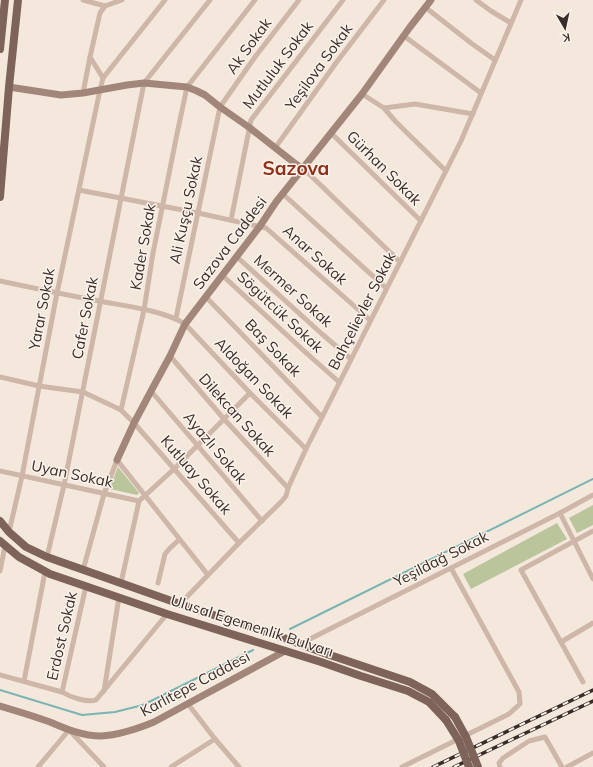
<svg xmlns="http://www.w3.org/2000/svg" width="593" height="767" font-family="Mulish,sans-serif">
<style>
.green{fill:#bac59c}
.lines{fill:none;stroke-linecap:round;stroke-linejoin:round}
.stream{stroke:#7ab4b3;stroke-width:2}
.street{stroke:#ceb7a8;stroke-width:5}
.secondary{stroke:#a28679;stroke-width:7}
.primary{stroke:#7d6359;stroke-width:8}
.rail-casing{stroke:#3a2d29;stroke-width:3.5}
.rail{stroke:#fbf3eb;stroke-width:2;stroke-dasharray:6;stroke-linecap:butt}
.primary-bridge{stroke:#7d6359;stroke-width:8}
.labels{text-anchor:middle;stroke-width:3;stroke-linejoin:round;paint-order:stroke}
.street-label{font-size:15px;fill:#3a2d29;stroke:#fbf3eb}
.district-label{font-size:19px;font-weight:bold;fill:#90301b;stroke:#fbf3eb}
</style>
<rect width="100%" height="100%" fill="#f4e8dd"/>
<g class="green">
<polygon points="118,467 139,493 137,495 110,489 112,482"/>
<polygon points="593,505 593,525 577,533 569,518"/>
<polygon points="557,523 567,539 471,589 463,574"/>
</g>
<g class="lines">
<g class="stream">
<polyline points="290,629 593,479"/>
<polyline points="0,690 82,715 115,712 143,705 253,650"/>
</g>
<g class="street">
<polyline points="83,0 105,6 122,0"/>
<polyline points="476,0 491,11 511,23"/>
<polyline points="425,7 471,43 495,60"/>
<polyline points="404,36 481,93"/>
<polyline points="90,57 103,78"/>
<polyline points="83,93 90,57 100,13 105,6"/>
<polyline points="362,94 384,108 396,122 445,170"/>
<polyline points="384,108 415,104 473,114"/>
<polyline points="331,133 421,221"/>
<polyline points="275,148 336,63 384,0"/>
<polyline points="304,169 400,262"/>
<polyline points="79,190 198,213 266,228 370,320"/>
<polyline points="283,194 386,288"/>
<polyline points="231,220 251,120 343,0"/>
<polyline points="237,257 322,334 351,359"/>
<polyline points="222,275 303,350 339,382"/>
<path d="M 0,281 C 33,288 66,295 99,301 C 125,306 163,310 185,324 L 250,393 L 306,449"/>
<polyline points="206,297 322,417"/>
<polyline points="176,318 220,107 255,57 299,0"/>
<polyline points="170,356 224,419 288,488"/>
<polyline points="0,377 39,386 83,392 121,410 134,423 239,543"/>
<polyline points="151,391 262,521"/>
<polyline points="121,410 144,310 153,253 177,134 187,87 255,0"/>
<polyline points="117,460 208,575"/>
<polyline points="0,471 139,501"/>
<polyline points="560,513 593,579"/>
<polyline points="9,532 22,476 57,293 100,90 103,78 165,0"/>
<polyline points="47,557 64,485 144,83 210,0"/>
<polyline points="83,570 104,494 117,460"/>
<polyline points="0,571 5,546"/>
<polyline points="121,583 139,501 174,469 250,393"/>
<polyline points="158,583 165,554 170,548 179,540"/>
<polyline points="180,604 239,543 281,502 286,496 288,488 306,449 461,141 521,0"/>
<polyline points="561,642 593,623"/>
<polyline points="300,644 560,513 593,495"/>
<path d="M 0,675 L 62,692 C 70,697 87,703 96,700 L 167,614"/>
<polyline points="24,681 45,572"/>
<polyline points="583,682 521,570 593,531"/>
<polyline points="104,691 119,597"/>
<polyline points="62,692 86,586"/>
<polyline points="188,704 215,739 239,767"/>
<polyline points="38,767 69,730 104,767"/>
<polyline points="171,767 215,739"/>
<polyline points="402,767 509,714 520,704 519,692 451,568"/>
<polyline points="500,767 499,763 503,758 529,741 545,737 562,767"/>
<polyline points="567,767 593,753"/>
</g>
<g class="secondary">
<polyline points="9,87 61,95 83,93 127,85 144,83 187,87 197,91 205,95 220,107 250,128 297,165 304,169"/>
<polyline points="117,460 134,423 151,391 170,356 185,324 260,226 276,202 362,94 410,27 431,0"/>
<path d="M 0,706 C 17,711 34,716 50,722 C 66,729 83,736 101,736 C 120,735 137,729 154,722 L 285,651"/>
</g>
<g class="primary">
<polyline points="0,49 5,0"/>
<polyline points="0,197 9,87 18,0"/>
<polyline points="0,521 9,532 26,547 47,557 180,604 287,639 324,653 410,682 432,694 455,717"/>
<polyline points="0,541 19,557 50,574 167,614 321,662 361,676 408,691 429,702 446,720"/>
</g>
<defs>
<g id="rail">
<polyline points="433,767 593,690"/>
<polyline points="454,767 593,701"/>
</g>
</defs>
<use href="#rail" class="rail-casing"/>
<use href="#rail" class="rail"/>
<g class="primary-bridge">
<polyline points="455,717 466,737 478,767"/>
<polyline points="446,720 459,741 469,767"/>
</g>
</g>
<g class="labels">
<g class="street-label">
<text transform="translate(249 46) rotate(-54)" y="5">Ak Sokak</text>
<text transform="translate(278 65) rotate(-53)" y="5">Mutluluk Sokak</text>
<text transform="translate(319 67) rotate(-54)" y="5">Yeşilova Sokak</text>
<text transform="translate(384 168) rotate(45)" y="5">Gürhan Sokak</text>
<text transform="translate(186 210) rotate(-78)" y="5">Ali Kuşçu Sokak</text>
<text transform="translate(230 243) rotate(-53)" y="5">Sazova Caddesi</text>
<text transform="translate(143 247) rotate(-80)" y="5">Kader Sokak</text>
<text transform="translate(315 255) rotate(42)" y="5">Anar Sokak</text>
<text transform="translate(293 291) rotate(42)" y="5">Mermer Sokak</text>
<text transform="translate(42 309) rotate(-79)" y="5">Yarar Sokak</text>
<text transform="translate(362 311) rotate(-63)" y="5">Bahçelievler Sokak</text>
<text transform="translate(280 312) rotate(43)" y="5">Sögütcük Sokak</text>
<text transform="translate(85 318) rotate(-79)" y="5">Cafer Sokak</text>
<text transform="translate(273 348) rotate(46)" y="5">Baş Sokak</text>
<text transform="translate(254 378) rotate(46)" y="5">Aldoğan Sokak</text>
<text transform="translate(237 415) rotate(48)" y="5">Dilekcan Sokak</text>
<text transform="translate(215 448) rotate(50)" y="5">Ayazlı Sokak</text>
<text transform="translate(72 474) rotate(12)" y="5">Uyan Sokak</text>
<text transform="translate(196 475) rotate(49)" y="5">Kutluay Sokak</text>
<text transform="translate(441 559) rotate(-27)" y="5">Yeşildağ Sokak</text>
<text transform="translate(252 626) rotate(18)" y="5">Ulusal Egemenlik Bulvarı</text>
<text transform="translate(62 636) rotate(-77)" y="5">Erdost Sokak</text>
<text transform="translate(195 684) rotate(-28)" y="5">Karlıtepe Caddesi</text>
</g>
<g class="district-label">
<text x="296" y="175">Sazova</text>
</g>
</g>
<g transform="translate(565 28) rotate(171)" stroke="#fbf3eb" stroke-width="3" paint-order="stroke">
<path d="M0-3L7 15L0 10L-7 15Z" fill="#3a2d29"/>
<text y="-6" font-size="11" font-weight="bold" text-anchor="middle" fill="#3a2d29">K</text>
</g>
</svg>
